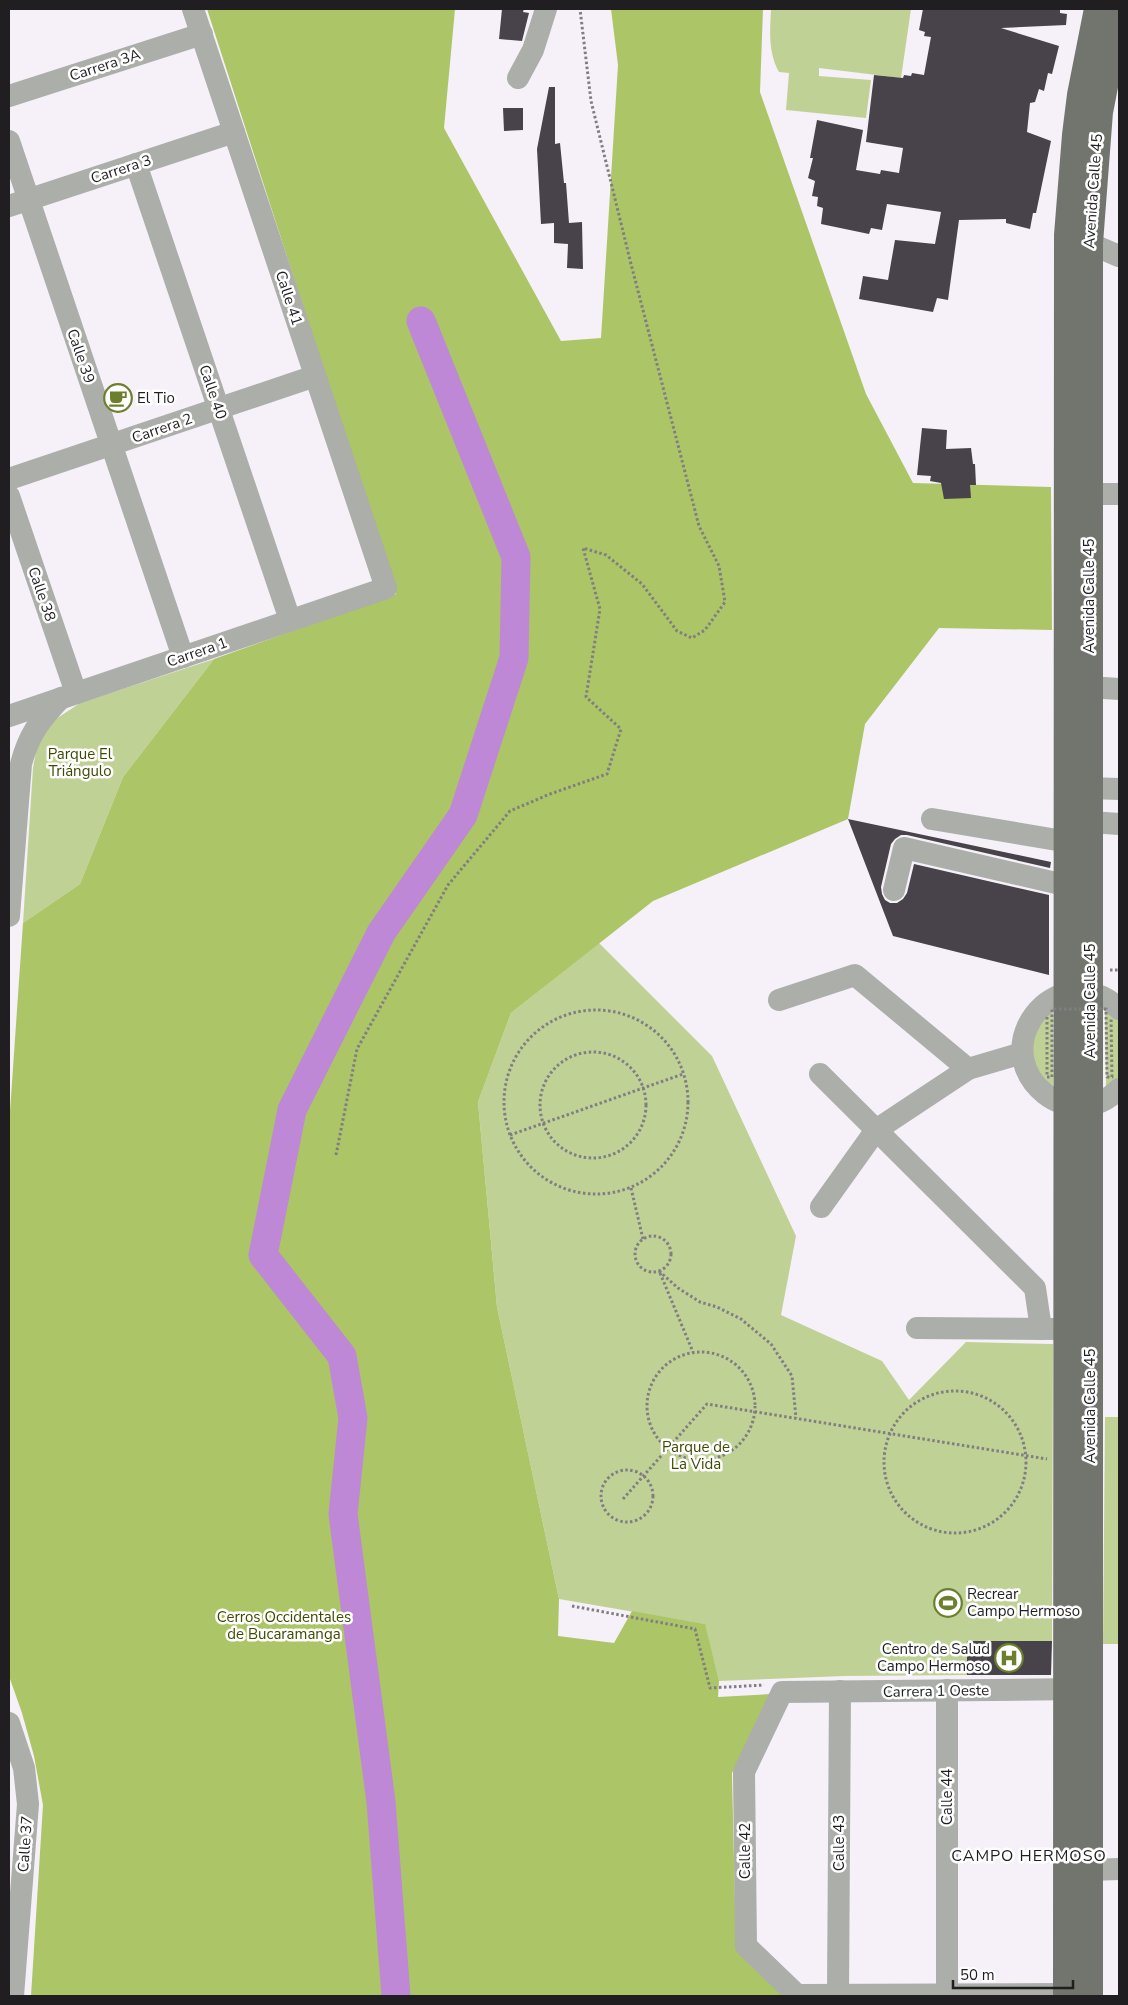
<svg xmlns="http://www.w3.org/2000/svg" width="1128" height="2005" font-family="'Nunito Sans',sans-serif">
<style>
.green{fill:#c0d196}
.forest{fill:#acc566}
.lines{fill:none;stroke-linecap:round;stroke-linejoin:round}
.river{stroke:#be88d6;stroke-width:29}
.building{fill:#48424a}
.path{stroke:#817e83;stroke-width:3;stroke-dasharray:2.5 2.5;stroke-linecap:butt}
.minor{stroke:#acaea9;stroke-width:22}
.major{stroke:#72756d;stroke-width:28}
.path-bridge{stroke:#817e83;stroke-width:3;stroke-dasharray:2.5 2.5;stroke-linecap:butt}
.labels{text-anchor:middle;stroke-width:5;stroke-linejoin:round;paint-order:stroke}
.street-label{font-size:15px;fill:#201e21;stroke:#fff}
.poi-label{font-size:15px;fill:#201e21;stroke:#fff;text-anchor:start}
.park-label{font-size:15px;fill:#3c4b00;stroke:#fff}
.neighbourhood-label{font-size:16px;letter-spacing:1px;fill:#201e21;stroke:#fff}
</style>
<rect width="100%" height="100%" fill="#f6f0f9"/>
<g class="green">
<path d="M 771,9 L 911,9 L 901,78 L 819,68 L 819,76 L 871,80 L 866,118 L 786,110 L 789,73 L 779,72 C 768,52 770,31 771,9 Z"/>
<polygon points="214,659 123,777 80,884 23,923 33,768 37,746 53,721 80,703"/>
<polygon points="599,943 712,1056 796,1236 781,1315 882,1361 909,1400 966,1342 1053,1344 1052,1641 967,1641 967,1675 844,1676 719,1681 704,1624 559,1599 497,1307 478,1102 511,1013"/>
<polygon points="1105,1005 1119,1018 1119,1078 1115,1083 1106,1088"/>
<polygon points="1053,1006 1053,1090 1032,1064 1029,1035"/>
<polygon points="1105,1417 1119,1417 1119,1644 1103,1644"/>
</g>
<polygon class="forest" points="207,9 455,9 444,128 561,341 601,338 618,65 611,9 763,9 760,92 866,394 913,483 1051,487 1052,630 939,628 865,724 848,819 653,901 511,1013 478,1102 497,1307 559,1599 558,1636 614,1643 632,1611 705,1624 719,1681 718,1697 771,1694 732,1773 736,1949 785,1996 31,1996 43,1805 34,1756 22,1713 9,1676 9,1126 23,923 80,884 123,777 214,659 396,594"/>
<g class="lines">
<polyline class="river" points="396,1996 381,1802 343,1514 353,1418 342,1356 263,1255 292,1110 381,933 463,815 514,658 516,557 421,321"/>
</g>
<g class="building">
<polygon points="502,9 524,9 523,12 529,13 522,41 499,39"/>
<polygon points="923,9 1060,9 1060,13 1067,14 1066,25 1001,28 1059,46 1052,74 1048,73 1044,91 1039,89 1035,102 1030,103 1027,132 1051,141 1036,213 1033,213 1030,229 1006,223 1006,219 959,220 948,300 937,298 933,312 859,299 863,276 888,280 895,240 935,244 941,212 887,204 882,230 871,228 869,234 821,224 823,208 817,206 818,197 812,196 815,181 808,178 813,158 810,158 817,120 863,130 856,170 880,174 881,170 899,173 903,148 866,142 874,75 903,78 904,75 911,76 912,73 924,75 931,37 924,36 925,32 919,30"/>
<polygon points="549,87 555,87 555,144 560,143 564,183 566,183 569,223 582,222 583,269 567,268 568,244 554,243 554,223 541,224 537,149"/>
<polygon points="503,108 523,108 523,130 504,131"/>
<polygon points="922,428 947,430 946,449 971,448 973,464 975,464 976,485 970,485 971,498 944,499 941,483 930,481 931,476 917,475"/>
<polygon points="848,819 1051,862 1050,868 907,835 901,835 895,839 891,844 881,887 882,894 885,900 890,903 897,903 903,899 907,893 914,864 1049,895 1049,975 893,936"/>
<polygon points="967,1641 1052,1641 1051,1675 967,1675"/>
</g>
<g class="lines">
<g class="path">
<polyline points="1110,970 1119,970"/>
<circle cx="596" cy="1102" r="92"/>
<circle cx="593" cy="1105" r="53"/>
<polyline points="510,1135 683,1074"/>
<polyline points="336,1155 357,1049 448,885 510,811 550,794 607,774 621,729 586,697 600,609 583,548 606,555 642,584 677,631 692,638 705,630 725,602 719,566 699,526 631,264 591,101 580,9"/>
<polyline points="631,1188 643,1239"/>
<circle cx="653" cy="1254" r="18"/>
<polyline points="659,1271 678,1288 700,1302 717,1307 741,1319 771,1344 792,1376 796,1418"/>
<polyline points="660,1273 693,1352"/>
<circle cx="701" cy="1406" r="54"/>
<circle cx="955" cy="1462" r="71"/>
<circle cx="627" cy="1496" r="26"/>
<polyline points="623,1499 707,1404 1047,1459"/>
<polyline points="572,1606 695,1629 710,1688 764,1685"/>
</g>
<g class="minor">
<polyline points="518,78 533,50 546,9"/>
<polyline points="9,96 202,34"/>
<polyline points="9,141 183,657"/>
<polyline points="136,164 290,620"/>
<polyline points="9,206 234,132"/>
<polyline points="1074,237 1119,256"/>
<polyline points="9,479 315,376"/>
<polyline points="1073,494 1119,494"/>
<polyline points="9,496 76,693"/>
<polyline points="1073,686 1119,689"/>
<polyline points="9,716 386,588 193,9"/>
<polyline points="1089,788 1119,789"/>
<polyline points="932,819 1069,842"/>
<polyline points="1090,822 1119,824"/>
<polyline points="894,890 904,848 1069,886"/>
<path d="M 9,916 L 21,764 C 29,734 40,720 61,698"/>
<polyline points="779,1000 855,975 968,1069 1022,1053"/>
<path d="M 1119,1009 C 1106,995 1085,988 1067,993 C 1052,997 1039,1007 1031,1020 C 997,1077 1072,1136 1119,1089"/>
<polyline points="820,1074 1035,1288 1041,1329"/>
<polyline points="821,1207 876,1130 968,1069"/>
<polyline points="917,1328 1056,1329"/>
<polyline points="947,1690 947,1994"/>
<polyline points="9,1723 24,1768 28,1804 13,1996"/>
<polyline points="1089,1870 1119,1869"/>
<polyline points="1067,1994 797,1995 746,1946 744,1772 782,1692 1083,1689"/>
<polyline points="838,1995 840,1691"/>
</g>
<g class="major">
<polyline points="1067,1996 1068,235 1076,135 1081,95 1098,9"/>
<polyline points="1089,1996 1089,243 1099,112 1119,9"/>
</g>
<polyline class="path-bridge" points="1047,1017 1047,1077 1052,1077 1052,1009 1106,1009 1107,1077 1112,1077 1111,1017"/>
</g>
<defs>
<symbol id="cafe-ring" viewBox="-11 -11 22 22"><circle r="9.5" fill="#fff" stroke="#6c7f2f" stroke-width="1.5"/><path d="M-5.5-4.5H6V0H3Q3 3.5 0 3.5H-2.5Q-5.5 3.5-5.5 0ZM3-3.2v2h1.7v-2ZM-6 4.5H4V6H-6Z" fill="#6c7f2f"/></symbol>
<symbol id="stadium-ring" viewBox="-11 -11 22 22"><circle r="9.5" fill="#fff" stroke="#6c7f2f" stroke-width="1.5"/><path d="M0-5a6.5 5 0 1 0 0 10a6.5 5 0 1 0 0-10ZM-3.5-1.8h7v3.6h-7Z" fill="#6c7f2f"/></symbol>
<symbol id="hospital-ring" viewBox="-11 -11 22 22"><circle r="9.5" fill="#fff" stroke="#6c7f2f" stroke-width="1.5"/><path d="M-5-5h3v3.5h4V-5h3V5h-3V1.5h-4V5h-3Z" fill="#6c7f2f"/></symbol>
</defs>
<g fill-rule="evenodd">
<use href="#cafe-ring" x="102" y="382" width="32" height="32"/>
<use href="#stadium-ring" x="932" y="1587" width="32" height="32"/>
<use href="#hospital-ring" x="993" y="1642" width="32" height="32"/>
</g>
<g class="labels">
<g class="street-label">
<text transform="translate(105 65) rotate(-18)" y="5">Carrera 3A</text>
<text transform="translate(121 169) rotate(-18)" y="5">Carrera 3</text>
<text transform="translate(1093 191) rotate(-86)" y="5">Avenida Calle 45</text>
<text transform="translate(289 298) rotate(72)" y="5">Calle 41</text>
<text transform="translate(81 356) rotate(71)" y="5">Calle 39</text>
<text transform="translate(213 392) rotate(71)" y="5">Calle 40</text>
<text transform="translate(162 428) rotate(-19)" y="5">Carrera 2</text>
<text transform="translate(42 594) rotate(71)" y="5">Calle 38</text>
<text transform="translate(1089 596) rotate(-90)" y="5">Avenida Calle 45</text>
<text transform="translate(197 652) rotate(-19)" y="5">Carrera 1</text>
<text transform="translate(1090 1001) rotate(-90)" y="5">Avenida Calle 45</text>
<text transform="translate(1090 1406) rotate(-90)" y="5">Avenida Calle 45</text>
<text transform="translate(936 1691) rotate(-1)" y="5">Carrera 1 Oeste</text>
<text transform="translate(947 1797) rotate(-90)" y="5">Calle 44</text>
<text transform="translate(839 1843) rotate(-90)" y="5">Calle 43</text>
<text transform="translate(25 1844) rotate(-86)" y="5">Calle 37</text>
<text transform="translate(745 1851) rotate(-90)" y="5">Calle 42</text>
</g>
<g class="poi-label">
<text x="137" y="403">El Tio</text>
<text x="967" y="1599">Recrear<tspan x="967" dy="17">Campo Hermoso</tspan></text>
<text x="990" y="1654" text-anchor="end">Centro de Salud<tspan x="990" dy="17">Campo Hermoso</tspan></text>
</g>
<g class="park-label">
<text x="80" y="759">Parque El<tspan x="80" dy="17">Triángulo</tspan></text>
<text x="696" y="1452">Parque de<tspan x="696" dy="17">La Vida</tspan></text>
<text x="284" y="1622">Cerros Occidentales<tspan x="284" dy="17">de Bucaramanga</tspan></text>
</g>
<g class="neighbourhood-label">
<text x="1029" y="1861">CAMPO HERMOSO</text>
</g>
</g>
<rect width="1128" height="2005" fill="none" stroke="#201e21" stroke-width="20"/>
<path d="M953 1980v8h120v-8" fill="none" stroke="#201e21" stroke-width="2.5"/>
<text x="960" y="1980" font-size="15" fill="#201e21" stroke="#ffffff" stroke-width="4" paint-order="stroke">50 m</text>
</svg>
